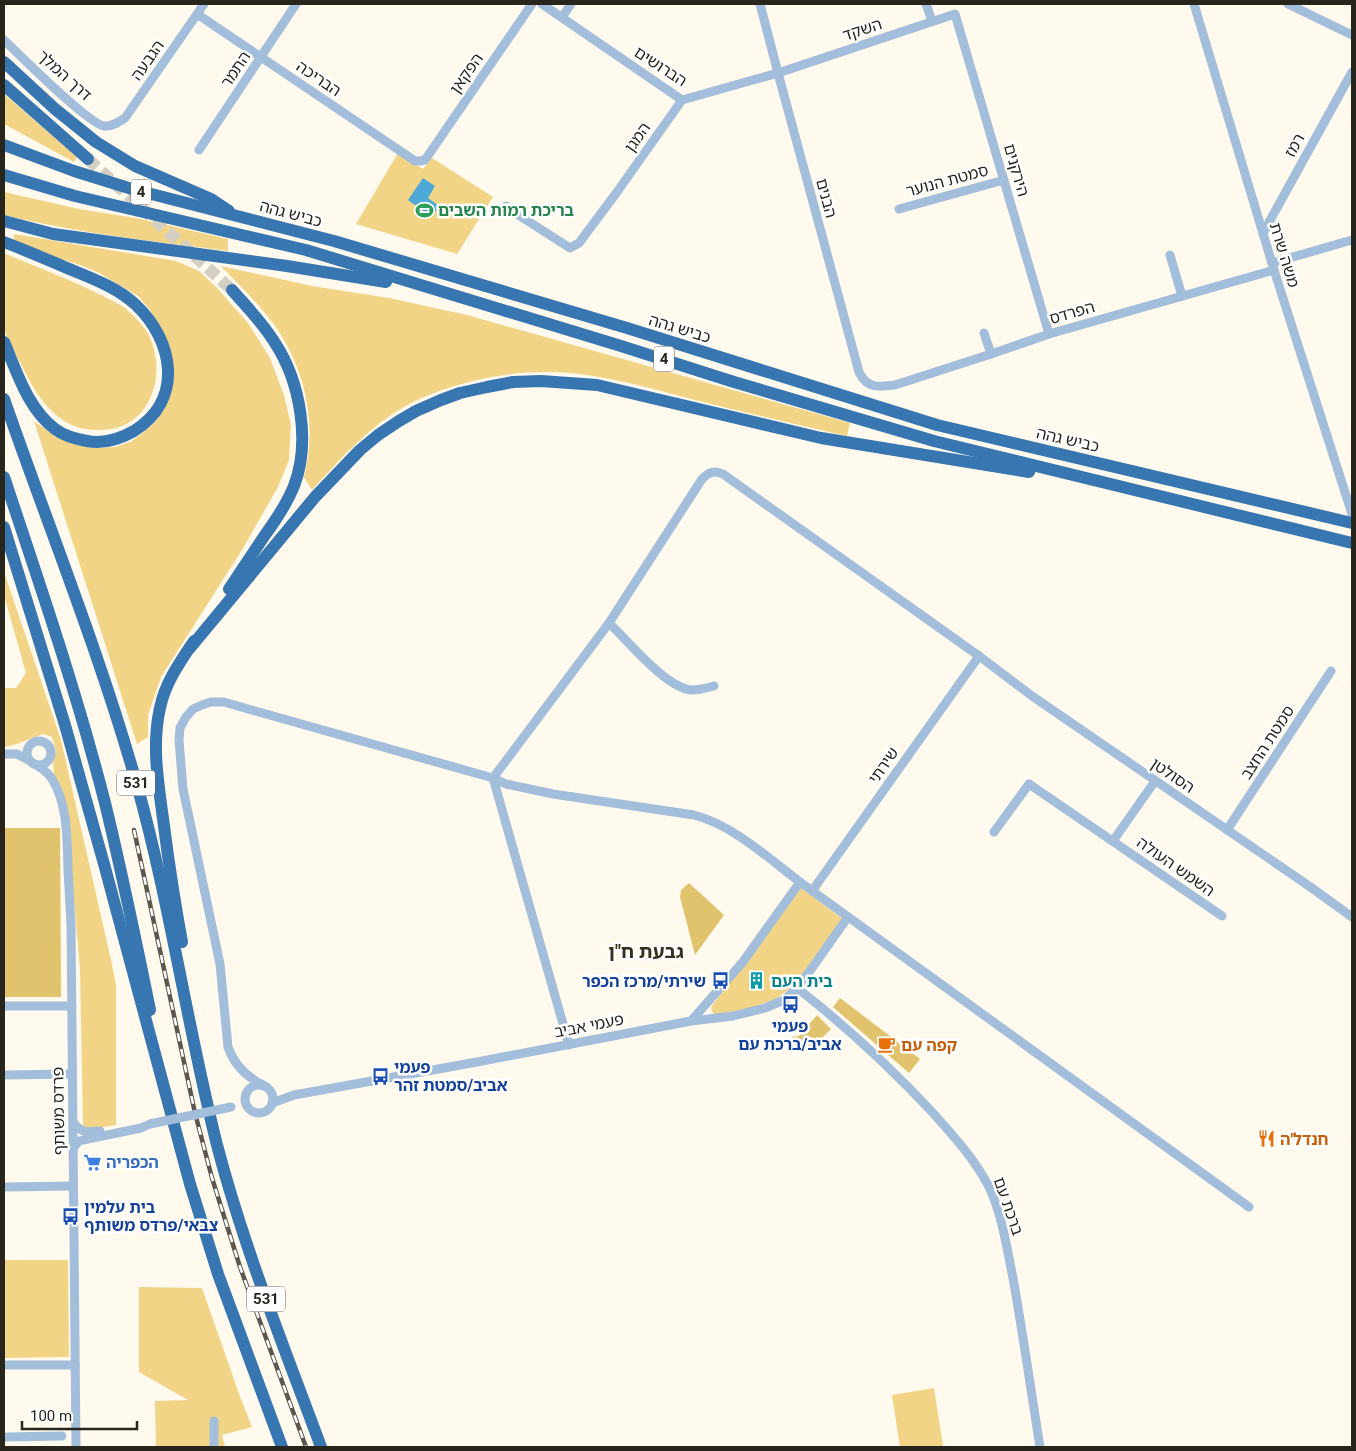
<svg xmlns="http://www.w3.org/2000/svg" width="1356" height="1451" font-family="Roboto,'Noto Sans Hebrew',sans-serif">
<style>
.green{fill:#f1d486}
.forest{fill:#e2c36d}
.water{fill:#4ca9d8}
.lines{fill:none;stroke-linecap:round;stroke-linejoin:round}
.highway-tunnel{stroke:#d4cfc3;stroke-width:12;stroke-dasharray:12 6;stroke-linecap:butt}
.minor{stroke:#a2beda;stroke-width:9}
.highway{stroke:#3776b0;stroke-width:12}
.rail-casing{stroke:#5b574e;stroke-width:4.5}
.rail{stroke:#fff;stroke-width:2.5;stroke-dasharray:8;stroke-linecap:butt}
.minor-bridge{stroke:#a2beda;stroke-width:9}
.labels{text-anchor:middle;stroke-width:5;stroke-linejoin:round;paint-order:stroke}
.shield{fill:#fff;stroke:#686661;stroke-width:1}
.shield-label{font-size:15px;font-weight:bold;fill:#28251d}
.street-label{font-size:16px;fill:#28251d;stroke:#fff}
.leisure-label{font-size:16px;font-weight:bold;fill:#27864d;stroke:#fff;text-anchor:start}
.transit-label{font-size:16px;font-weight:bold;fill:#164399;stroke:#fff;text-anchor:start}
.culture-label{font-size:16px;font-weight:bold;fill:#0d838f;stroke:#fff;text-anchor:start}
.food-label{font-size:16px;font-weight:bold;fill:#c56008;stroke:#fff;text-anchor:start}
.shop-label{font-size:16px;font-weight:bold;fill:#366cbe;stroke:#fff;text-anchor:start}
.quarter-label{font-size:19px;font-weight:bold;fill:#362f1e;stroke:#fff}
</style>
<rect width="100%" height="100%" fill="#fffaed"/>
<g class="green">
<polygon points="4,94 77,157 74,162 4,124"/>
<polygon points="398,153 423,169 432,158 493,197 457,254 356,224"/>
<path d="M 4,192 L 79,209 L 141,219 L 228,239 L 228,251 C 153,241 77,233 4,215 Z"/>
<polygon points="14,234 176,261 199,271 217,288 248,323 270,358 284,395 291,425 289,460 278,487 242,550 161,677 148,715 148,737 137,744 34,421 56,437 76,445 96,448 116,447 132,441 144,432 156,421 166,405 161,328 150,310 138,296 99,273 83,266 14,244"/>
<path d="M 4,253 C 36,267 70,279 101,295 C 109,299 118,303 125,308 C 134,316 147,328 151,340 C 167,381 147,431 99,430 C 83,430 69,426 57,416 C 41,402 31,385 22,366 C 16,354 8,341 4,328 C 2,322 4,313 4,306 C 4,288 4,270 4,253 Z"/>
<path d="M 221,266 L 312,286 L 389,298 L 467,315 L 850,423 L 847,436 C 802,426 756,415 711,404 C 658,391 598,371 544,372 C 501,372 454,383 415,401 C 374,421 342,457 312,490 L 304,477 C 318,424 305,366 272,322 C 258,303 238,284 221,266 Z"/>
<polygon points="4,572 61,740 111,960 116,985 116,1125 92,1129 83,1127 83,1124 80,970 66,809 54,776 53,762 56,751 52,737 43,734 17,744 4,747 4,688 16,688 26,673 4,595"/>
<polygon points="801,888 843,919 794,985 776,999 750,1008 730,1013 717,1015 712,1012 711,1007"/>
<polygon points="4,1260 68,1260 69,1357 4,1358"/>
<polygon points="139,1287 202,1288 239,1394 252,1427 222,1435 225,1447 156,1447 155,1401 188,1400 139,1372"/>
<polygon points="934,1388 943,1446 935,1447 900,1447 892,1395"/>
</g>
<g class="forest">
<polygon points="4,828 60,828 61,997 4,997"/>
<polygon points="689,883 724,915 695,955 680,897 681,890"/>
<polygon points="840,998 920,1059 909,1073 833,1007"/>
<polygon points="817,1015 831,1029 814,1046 797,1051 792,1037 799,1036"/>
</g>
<polygon class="water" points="423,178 435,186 428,198 439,206 432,217 408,200"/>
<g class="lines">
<polyline class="highway-tunnel" points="88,159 232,290"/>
<g class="minor">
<polyline points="542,4 682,100 778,73 955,14 1049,334"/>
<path d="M 760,4 L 778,73 L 859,372 C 867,389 879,387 895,385 L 991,354 L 1049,334 L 1274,270"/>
<polyline points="926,4 932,21"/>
<polyline points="1194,4 1274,270 1352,514"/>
<polyline points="1288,4 1352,35"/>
<polyline points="197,14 415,161 420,161 425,160 532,4"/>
<polyline points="562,17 571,4"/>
<path d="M 4,40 C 20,55 87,123 104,126 C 112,127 119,122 125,118 L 204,4"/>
<polyline points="199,150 296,4"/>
<polyline points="506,206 520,216 570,248 579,243 617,192 682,100"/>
<polyline points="899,209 1004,180"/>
<polyline points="1263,233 1352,72"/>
<polyline points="1170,255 1182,296"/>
<polyline points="1272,263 1352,240"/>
<polyline points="984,333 991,354"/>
<path d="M 609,623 C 628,641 665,687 691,690 C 699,690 707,688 714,686"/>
<circle cx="39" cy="753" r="12"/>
<polyline points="4,754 17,754 30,761"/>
<path d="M 35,764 C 41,768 48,772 52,779 C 68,805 67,839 68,869 C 69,888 70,907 71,926 L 76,1447"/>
<path d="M 493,778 L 609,623 L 702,479 C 709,472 714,470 723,474 L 979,656 L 1032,696 L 1309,886 L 1352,917"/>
<polyline points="493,778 569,1045"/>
<polyline points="1227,830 1331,671"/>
<polyline points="994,832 1029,784 1222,916"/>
<polyline points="1113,841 1155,781"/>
<polyline points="812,891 979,656"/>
<path d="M 797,988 C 846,1026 892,1069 934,1114 C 954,1137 975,1159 989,1187 C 1002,1214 1007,1249 1013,1278 C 1023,1334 1031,1391 1040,1447"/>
<polyline points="4,1006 72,1006"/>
<polyline points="691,1021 742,963 800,882"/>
<polyline points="4,1075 72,1074"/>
<circle cx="259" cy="1099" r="14"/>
<path d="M 265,1086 C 248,1078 234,1065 228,1047 L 220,964 L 183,789 L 179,740 L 180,728 L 186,717 L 193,709 L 202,705 L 211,702 L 224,702 L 248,709 L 493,778 L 506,784 L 553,794 L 694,815 C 733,825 768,858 800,882 L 1249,1207"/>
<polyline points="272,1103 294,1095 477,1062 691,1021 733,1016 765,1008 784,1000 797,988 812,968 848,917"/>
<path d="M 73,1122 C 82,1134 87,1132 100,1131"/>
<polyline points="73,1148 79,1141 83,1140 141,1128 150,1124"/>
<polyline points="4,1187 73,1186"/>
<polyline points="4,1365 75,1365"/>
<polyline points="4,1437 62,1436"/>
<polyline points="214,1447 214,1421"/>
</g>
<g class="highway">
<polyline points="4,62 55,109 96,142 135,166 211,199 229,211"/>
<polyline points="4,85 88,159"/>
<polyline points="4,145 74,171 132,189 334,241 627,328 937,425 1352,523"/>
<polyline points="4,175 75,196 306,250 621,346 734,382 934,441 1352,543"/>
<polyline points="4,221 53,234 287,266 386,282"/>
<path d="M 4,242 C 25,250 46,259 67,268 C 91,278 117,287 136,305 C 174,341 184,400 134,431 C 120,439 103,444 87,441 C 76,439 64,436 55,429 C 28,409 17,372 4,342"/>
<path d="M 4,399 C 49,528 100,654 137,785 C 170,903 187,1026 217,1145 C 244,1248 284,1347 321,1447"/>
<path d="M 4,477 C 40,585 77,693 105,803 C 122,872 136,941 150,1010"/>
<polyline points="4,527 65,725 104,864 190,1184 218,1274 282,1447"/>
<path d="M 229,589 C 241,571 253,553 265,535 C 276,520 287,503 294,486 C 311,442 300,381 275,343 C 263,323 247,307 232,290"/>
<polyline points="190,648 315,497 360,450 378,435 399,421 416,411 441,400 460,393 487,387 513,382 541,381 597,385 821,438 1029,472"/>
<path d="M 182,942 C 175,904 169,865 164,826 C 159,787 151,747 160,708 C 165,683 180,662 194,641"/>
</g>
<defs>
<polyline id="rail" points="134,830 195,1113 212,1178 240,1267 306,1447"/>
</defs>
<use href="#rail" class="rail-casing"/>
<use href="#rail" class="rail"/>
<polyline class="minor-bridge" points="150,1124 231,1107"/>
</g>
<defs>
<symbol id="stadium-bare" viewBox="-9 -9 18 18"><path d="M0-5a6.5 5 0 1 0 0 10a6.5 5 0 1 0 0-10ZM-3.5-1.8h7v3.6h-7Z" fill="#2e9e5b" stroke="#fff" stroke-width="2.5" paint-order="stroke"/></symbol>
<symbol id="bus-bare" viewBox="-9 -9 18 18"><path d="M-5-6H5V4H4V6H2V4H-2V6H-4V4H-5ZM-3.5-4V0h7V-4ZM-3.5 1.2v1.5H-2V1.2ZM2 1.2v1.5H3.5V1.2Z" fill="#1a4fb4" stroke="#fff" stroke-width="2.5" paint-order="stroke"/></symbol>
<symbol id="building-bare" viewBox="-9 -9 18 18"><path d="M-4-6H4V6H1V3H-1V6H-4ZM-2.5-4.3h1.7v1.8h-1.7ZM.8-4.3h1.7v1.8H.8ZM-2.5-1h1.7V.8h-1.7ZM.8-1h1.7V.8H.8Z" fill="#0f9aa8" stroke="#fff" stroke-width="2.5" paint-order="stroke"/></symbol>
<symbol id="cafe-bare" viewBox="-9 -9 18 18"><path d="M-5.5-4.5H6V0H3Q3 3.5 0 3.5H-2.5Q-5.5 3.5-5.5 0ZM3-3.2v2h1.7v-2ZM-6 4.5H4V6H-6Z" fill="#e8710a" stroke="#fff" stroke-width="2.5" paint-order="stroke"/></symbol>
<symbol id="restaurant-bare" viewBox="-9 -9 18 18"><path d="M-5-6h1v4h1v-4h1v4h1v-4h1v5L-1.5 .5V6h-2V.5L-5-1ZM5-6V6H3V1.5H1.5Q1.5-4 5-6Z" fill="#e8710a" stroke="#fff" stroke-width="2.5" paint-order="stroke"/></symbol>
<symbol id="supermarket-bare" viewBox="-9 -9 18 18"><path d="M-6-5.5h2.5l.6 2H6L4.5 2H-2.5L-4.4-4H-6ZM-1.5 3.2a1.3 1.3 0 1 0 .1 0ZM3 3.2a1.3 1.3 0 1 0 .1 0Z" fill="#3f7fe0" stroke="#fff" stroke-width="2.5" paint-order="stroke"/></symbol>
</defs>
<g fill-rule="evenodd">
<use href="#stadium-bare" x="412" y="198" width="25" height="25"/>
<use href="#bus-bare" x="708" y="968" width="25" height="25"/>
<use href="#building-bare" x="744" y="968" width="25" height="25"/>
<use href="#bus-bare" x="778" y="992" width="25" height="25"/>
<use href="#cafe-bare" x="874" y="1032" width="25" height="25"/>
<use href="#bus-bare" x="368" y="1064" width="25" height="25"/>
<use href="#restaurant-bare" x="1254" y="1126" width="25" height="25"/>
<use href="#supermarket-bare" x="80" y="1150" width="25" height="25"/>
<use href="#bus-bare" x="58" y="1204" width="25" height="25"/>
</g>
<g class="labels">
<g class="shield">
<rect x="131" y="179.5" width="20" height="25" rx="4"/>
<rect x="654" y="346.5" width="20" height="25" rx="4"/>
<rect x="117" y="770.5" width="38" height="25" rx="4"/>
<rect x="247" y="1286.5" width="38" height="25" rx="4"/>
</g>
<g class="shield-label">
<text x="141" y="197">4</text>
<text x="664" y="364">4</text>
<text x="136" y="788">531</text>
<text x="266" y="1304">531</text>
</g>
<g class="street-label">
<text transform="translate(862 29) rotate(-18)" y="6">השקד</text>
<text transform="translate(147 60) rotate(-55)" y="6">הגבעה</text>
<text transform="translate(661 66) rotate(33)" y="6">הברושים</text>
<text transform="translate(235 69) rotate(-56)" y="6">התמר</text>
<text transform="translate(466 73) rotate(-55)" y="6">הפקאן</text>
<text transform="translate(65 75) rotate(42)" y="6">דרך המלך</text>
<text transform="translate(319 78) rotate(34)" y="6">הבריכה</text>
<text transform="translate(637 137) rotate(-55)" y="6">המגן</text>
<text transform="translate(1294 145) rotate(-61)" y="6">רמז</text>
<text transform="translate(1017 170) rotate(74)" y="6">הירקנים</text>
<text transform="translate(947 180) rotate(-15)" y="6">סמטת הנוער</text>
<text transform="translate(827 198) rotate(75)" y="6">הבנים</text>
<text transform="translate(291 213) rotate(15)" y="6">כביש גהה</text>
<text transform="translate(1285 255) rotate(73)" y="6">משה שרת</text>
<text transform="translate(1072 312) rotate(-16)" y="6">הפרדס</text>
<text transform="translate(680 328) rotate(17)" y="6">כביש גהה</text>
<text transform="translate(1068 439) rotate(13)" y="6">כביש גהה</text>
<text transform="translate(1267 742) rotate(-57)" y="6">סמטת החצב</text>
<text transform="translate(883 765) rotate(-55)" y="6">שירתי</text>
<text transform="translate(1173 775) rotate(34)" y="6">הסולטן</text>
<text transform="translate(1176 866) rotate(35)" y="6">השמש העולה</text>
<text transform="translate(589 1025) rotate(-11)" y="6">פעמי אביב</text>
<text transform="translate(58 1111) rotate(-91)" y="6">פרדס משותף</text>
<text transform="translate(1009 1206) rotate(71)" y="6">ברכת עם</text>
</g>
<g class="leisure-label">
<text x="438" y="216">בריכת רמות השבים</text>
</g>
<g class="transit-label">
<text x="706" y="987" text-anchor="end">שירתי/מרכז הכפר</text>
<text x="790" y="1032" text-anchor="middle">פעמי<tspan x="790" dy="18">אביב/ברכת עם</tspan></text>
<text x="394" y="1073">פעמי<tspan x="394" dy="18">אביב/סמטת זהר</tspan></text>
<text x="84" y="1213">בית עלמין<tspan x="84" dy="18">צבאי/פרדס משותף</tspan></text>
</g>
<g class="culture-label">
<text x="771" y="987">בית העם</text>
</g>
<g class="food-label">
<text x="901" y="1051">קפה עם</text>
<text x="1280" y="1145">חנדל'ה</text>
</g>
<g class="shop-label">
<text x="106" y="1168">הכפריה</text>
</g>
<g class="quarter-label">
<text x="646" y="958">גבעת ח"ן</text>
</g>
</g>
<rect width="1356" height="1451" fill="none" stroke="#28251d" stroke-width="10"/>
<path d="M22 1421v8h115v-8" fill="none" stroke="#28251d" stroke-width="2.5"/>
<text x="30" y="1421" font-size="15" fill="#28251d" stroke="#ffffff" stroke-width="4" paint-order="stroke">100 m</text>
</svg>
